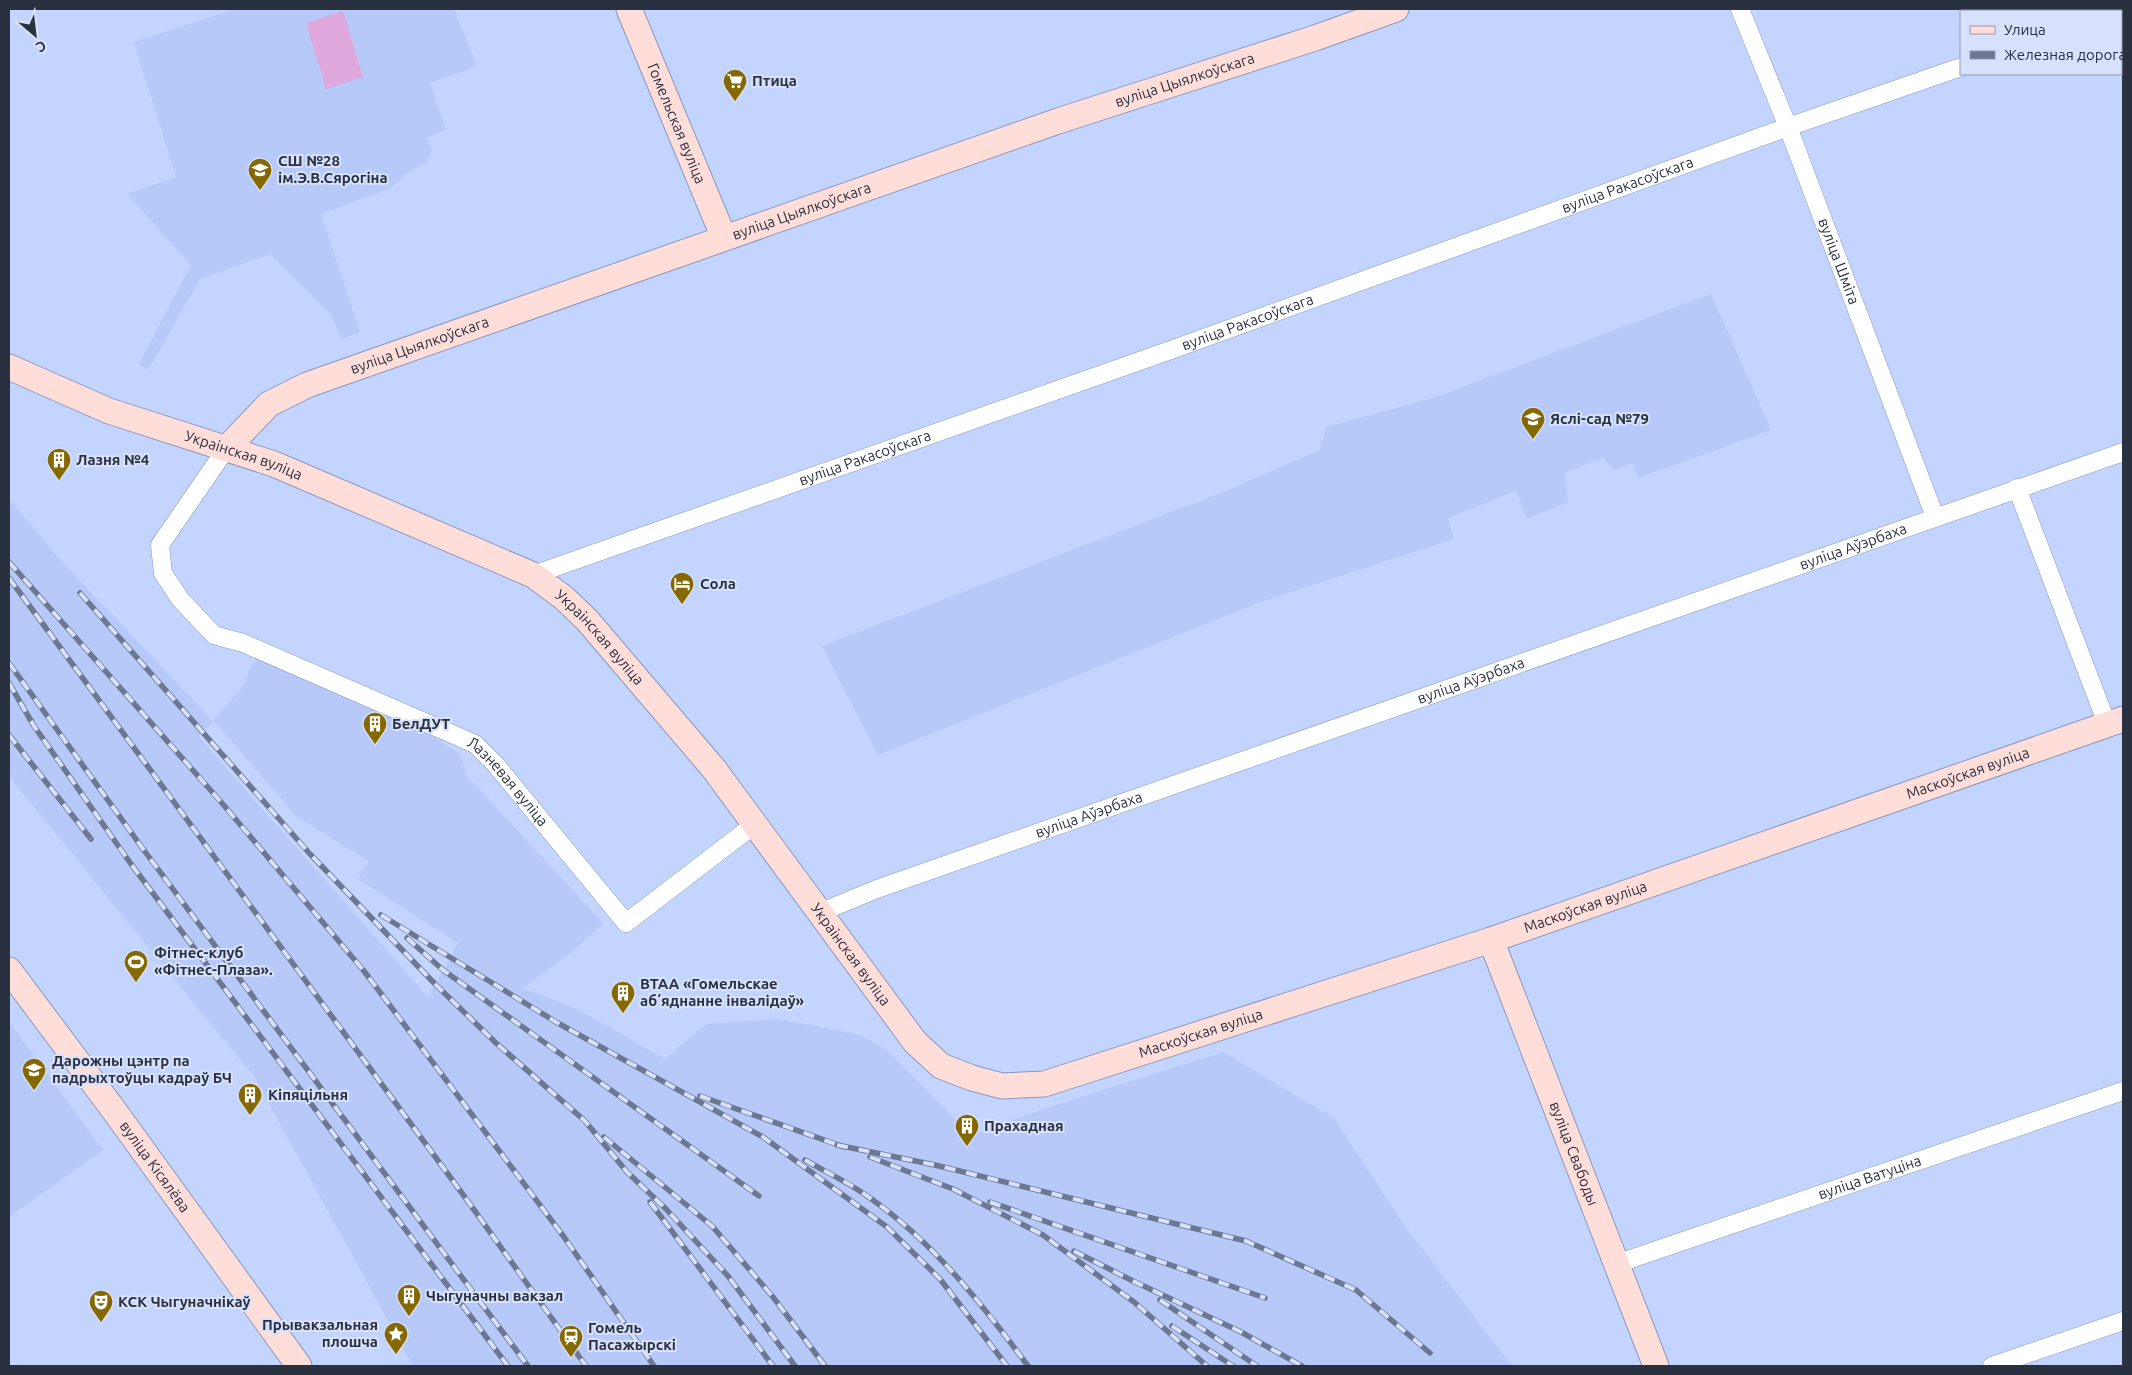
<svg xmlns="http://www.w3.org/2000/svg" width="2132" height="1375" font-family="Ubuntu,sans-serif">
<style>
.built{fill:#b6c9f9;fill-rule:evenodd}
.green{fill:#dfa8dd}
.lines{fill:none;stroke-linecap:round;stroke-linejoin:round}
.street-casing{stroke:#8898c0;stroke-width:19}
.secondary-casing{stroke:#8898c0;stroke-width:27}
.street{stroke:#fff;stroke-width:18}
.secondary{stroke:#ffddd9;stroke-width:25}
.rail-casing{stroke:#6c7792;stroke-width:5.5}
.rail{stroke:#d7e1fb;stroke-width:4;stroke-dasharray:11;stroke-linecap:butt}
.labels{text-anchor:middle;stroke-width:4;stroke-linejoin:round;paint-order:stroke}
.poi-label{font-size:15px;font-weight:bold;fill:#293040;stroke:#d7e1fb;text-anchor:start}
.street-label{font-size:15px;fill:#293040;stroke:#d7e1fb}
</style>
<rect width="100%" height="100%" fill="#c3d4fe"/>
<g class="built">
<polygon points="236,9 454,9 477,66 430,83 446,130 427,138 432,151 426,163 408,172 391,188 321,214 360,332 342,339 330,313 270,254 200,279 148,370 139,364 191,265 127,194 176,177 134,42"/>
<polygon points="1711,294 1771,430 1638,478 1633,463 1615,471 1603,458 1564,473 1568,502 1527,519 1516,491 1448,518 1454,539 1257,603 878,755 822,646 1221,493 1320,450 1326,427 1433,398"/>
<path d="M 9,499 L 65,565 L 213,721 L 246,683 L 249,670 L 257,660 L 271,664 L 429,734 L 460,754 L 467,776 L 603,923 L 572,952 L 523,988 L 577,1009 L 665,1059 L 706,1024 L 779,1019 L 860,1035 L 887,1050 L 972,1136 L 989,1128 L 1056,1105 L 1223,1052 L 1334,1118 L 1406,1228 L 1512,1366 L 413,1366 L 255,1078 L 9,776 ZM 214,721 L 297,817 L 369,861 L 358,879 L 458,943 L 428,997 L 198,736 Z"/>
<polygon points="9,1022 103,1150 9,1217"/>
</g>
<polygon class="green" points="343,11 363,77 326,89 306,23"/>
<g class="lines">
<defs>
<g id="street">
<path id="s1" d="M 1740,9 L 1788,127 L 1935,517"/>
<polyline points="2120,11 2123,10"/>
<path id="s2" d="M 226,449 L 160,545 L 163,573 L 180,599 L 214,635 L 243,643 L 475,744 L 496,765 L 626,923 L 755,824"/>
<polyline points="2017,488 2107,724"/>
<path id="s3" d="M 533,575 L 1168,351 L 1788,127 L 1961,67"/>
<path id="s4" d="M 821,912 L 877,889 L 2123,452"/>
<path id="s5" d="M 1616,1264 L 2123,1091"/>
<polyline points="1992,1366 2123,1321"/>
</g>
<g id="secondary">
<path id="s6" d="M 629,9 L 724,238"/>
<path id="s7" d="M 9,367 L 109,411 L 274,464 L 533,575 L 564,598 L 587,620 L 714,769 L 915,1042 L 941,1066 L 972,1078 L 1002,1086 L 1044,1084 L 1491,940 L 2123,719"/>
<path id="s8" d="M 226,449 L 269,404 L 307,385 L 1058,121 L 1315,38 L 1396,9"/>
<path id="s9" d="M 1491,940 L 1656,1366"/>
<path id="s10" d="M 9,970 L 113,1109 L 299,1366"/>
</g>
</defs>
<use href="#street" class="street-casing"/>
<use href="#secondary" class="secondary-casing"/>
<use href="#street" class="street"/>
<use href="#secondary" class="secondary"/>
<defs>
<g id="rail">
<polyline points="9,562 221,802 364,971 564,1237 654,1366"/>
<polyline points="9,578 467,1200 586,1366"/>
<polyline points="80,593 310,854 435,984 496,1043 585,1121 627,1172 666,1209 728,1276 795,1366"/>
<polyline points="9,663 146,853 528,1366"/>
<polyline points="9,683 34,726 131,864 508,1366"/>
<polyline points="9,735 91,839"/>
<polyline points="381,915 556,1022 763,1137 887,1227 940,1279 1007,1366"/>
<polyline points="407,938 443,970 759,1196"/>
<polyline points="700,1096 844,1147"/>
<polyline points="604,1137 712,1226 773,1297 825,1366"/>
<polyline points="837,1145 935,1165 1246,1241 1356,1290 1430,1353"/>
<polyline points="870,1157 953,1189 1043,1235 1134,1302 1207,1366"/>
<path d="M 805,1160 C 826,1172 850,1183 870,1198 C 933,1242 983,1305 1028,1366"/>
<polyline points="650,1202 773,1366"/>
<polyline points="990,1202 1265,1298"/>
<polyline points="1074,1251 1131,1280 1241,1332 1302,1366"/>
<polyline points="1160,1300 1257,1366"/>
<polyline points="1172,1326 1233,1366"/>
</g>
</defs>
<use href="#rail" class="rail-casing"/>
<use href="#rail" class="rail"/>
</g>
<defs>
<symbol id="supermarket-pin" viewBox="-11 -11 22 30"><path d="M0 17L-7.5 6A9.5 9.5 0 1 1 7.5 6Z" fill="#866802" stroke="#d7e1fb"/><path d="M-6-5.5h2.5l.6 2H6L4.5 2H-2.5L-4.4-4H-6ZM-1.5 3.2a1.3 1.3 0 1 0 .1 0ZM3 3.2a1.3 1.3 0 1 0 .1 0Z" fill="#fff"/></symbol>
<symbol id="school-pin" viewBox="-11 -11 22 30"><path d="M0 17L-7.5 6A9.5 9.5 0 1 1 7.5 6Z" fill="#866802" stroke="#d7e1fb"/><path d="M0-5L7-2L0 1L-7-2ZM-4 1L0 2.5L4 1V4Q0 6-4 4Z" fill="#fff"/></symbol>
<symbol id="building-pin" viewBox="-11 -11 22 30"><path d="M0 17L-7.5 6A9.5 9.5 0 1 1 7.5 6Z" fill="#866802" stroke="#d7e1fb"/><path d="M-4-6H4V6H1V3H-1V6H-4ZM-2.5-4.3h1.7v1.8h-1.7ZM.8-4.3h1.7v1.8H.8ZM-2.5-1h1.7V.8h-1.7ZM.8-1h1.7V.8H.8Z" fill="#fff"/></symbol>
<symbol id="hotel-pin" viewBox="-11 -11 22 30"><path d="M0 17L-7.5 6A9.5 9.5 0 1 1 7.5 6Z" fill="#866802" stroke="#d7e1fb"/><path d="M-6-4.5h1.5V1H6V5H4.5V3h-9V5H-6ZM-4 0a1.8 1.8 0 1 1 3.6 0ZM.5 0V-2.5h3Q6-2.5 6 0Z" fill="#fff"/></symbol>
<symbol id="stadium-pin" viewBox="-11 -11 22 30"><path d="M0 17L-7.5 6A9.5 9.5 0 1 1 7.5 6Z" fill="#866802" stroke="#d7e1fb"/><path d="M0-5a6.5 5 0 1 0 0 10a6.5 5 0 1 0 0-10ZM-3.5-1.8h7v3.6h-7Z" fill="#fff"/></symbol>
<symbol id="university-pin" viewBox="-11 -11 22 30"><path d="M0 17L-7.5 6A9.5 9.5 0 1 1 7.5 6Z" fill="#866802" stroke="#d7e1fb"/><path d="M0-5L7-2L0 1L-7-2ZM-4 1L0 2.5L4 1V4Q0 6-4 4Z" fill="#fff"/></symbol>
<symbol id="theatre-pin" viewBox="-11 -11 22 30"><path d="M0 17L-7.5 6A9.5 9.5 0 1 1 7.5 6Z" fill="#866802" stroke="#d7e1fb"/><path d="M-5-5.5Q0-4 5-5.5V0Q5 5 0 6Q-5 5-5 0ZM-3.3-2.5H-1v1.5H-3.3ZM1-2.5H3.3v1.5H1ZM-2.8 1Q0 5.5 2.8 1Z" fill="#fff"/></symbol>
<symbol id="sight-pin" viewBox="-11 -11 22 30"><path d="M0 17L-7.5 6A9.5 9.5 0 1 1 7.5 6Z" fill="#866802" stroke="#d7e1fb"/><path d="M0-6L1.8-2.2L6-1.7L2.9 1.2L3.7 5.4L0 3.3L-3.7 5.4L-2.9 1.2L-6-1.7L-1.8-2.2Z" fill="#fff"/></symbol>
<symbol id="station-pin" viewBox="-11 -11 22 30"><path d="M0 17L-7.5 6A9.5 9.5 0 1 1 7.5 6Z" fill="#866802" stroke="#d7e1fb"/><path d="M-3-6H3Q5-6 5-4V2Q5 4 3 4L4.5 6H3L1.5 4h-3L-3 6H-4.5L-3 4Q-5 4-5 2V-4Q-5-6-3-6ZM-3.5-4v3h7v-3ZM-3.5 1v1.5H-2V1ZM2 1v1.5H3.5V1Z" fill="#fff"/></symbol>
</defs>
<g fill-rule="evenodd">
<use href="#supermarket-pin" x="721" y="67" width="28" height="38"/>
<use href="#school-pin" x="246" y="156" width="28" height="38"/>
<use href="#school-pin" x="1519" y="405" width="28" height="38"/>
<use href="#building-pin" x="45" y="446" width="28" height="38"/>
<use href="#hotel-pin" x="668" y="570" width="28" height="38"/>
<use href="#building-pin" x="361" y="710" width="28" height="38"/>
<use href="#stadium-pin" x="122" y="948" width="28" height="38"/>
<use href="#building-pin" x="609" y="979" width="28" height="38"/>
<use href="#university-pin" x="20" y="1056" width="28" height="38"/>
<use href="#building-pin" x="236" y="1081" width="28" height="38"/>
<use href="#building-pin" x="953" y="1112" width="28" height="38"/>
<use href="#building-pin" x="395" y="1282" width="28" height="38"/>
<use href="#theatre-pin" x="87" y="1288" width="28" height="38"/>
<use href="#sight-pin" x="382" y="1320" width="28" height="38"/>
<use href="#station-pin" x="557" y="1323" width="28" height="38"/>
</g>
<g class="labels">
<g class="poi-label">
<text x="752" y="86">Птица</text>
<text x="278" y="166">СШ №28<tspan x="278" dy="17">ім.Э.В.Сярогіна</tspan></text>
<text x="1550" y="424">Яслі-сад №79</text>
<text x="76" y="465">Лазня №4</text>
<text x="700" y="589">Сола</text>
<text x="392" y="729">БелДУТ</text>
<text x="154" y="958">Фітнес-клуб<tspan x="154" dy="17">«Фітнес-Плаза».</tspan></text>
<text x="640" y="989">ВТАА «Гомельскае<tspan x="640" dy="17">абʼяднанне інвалідаў»</tspan></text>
<text x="52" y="1066">Дарожны цэнтр па<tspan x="52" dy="17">падрыхтоўцы кадраў БЧ</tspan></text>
<text x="268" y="1100">Кіпяцільня</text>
<text x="984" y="1131">Прахадная</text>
<text x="426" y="1301">Чыгуначны вакзал</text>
<text x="118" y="1307">КСК Чыгуначнікаў</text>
<text x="378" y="1330" text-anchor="end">Прывакзальная<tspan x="378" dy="17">плошча</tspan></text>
<text x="588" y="1333">Гомель<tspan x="588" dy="17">Пасажырскі</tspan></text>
</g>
<g class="street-label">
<text dy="5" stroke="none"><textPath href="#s8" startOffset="1034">вуліца Цыялкоўскага</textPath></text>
<text dy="5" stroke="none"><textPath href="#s6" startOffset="124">Гомельская вуліца</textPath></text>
<text dy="5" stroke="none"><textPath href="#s3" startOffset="1162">вуліца Ракасоўскага</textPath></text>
<text dy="5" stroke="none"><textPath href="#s8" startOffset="629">вуліца Цыялкоўскага</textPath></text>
<text dy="5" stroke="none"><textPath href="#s1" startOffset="271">вуліца Шміта</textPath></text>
<text dy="5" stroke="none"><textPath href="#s3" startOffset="758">вуліца Ракасоўскага</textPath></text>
<text dy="5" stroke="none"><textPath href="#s8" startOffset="224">вуліца Цыялкоўскага</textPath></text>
<text dy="5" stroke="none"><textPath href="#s7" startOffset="251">Украінская вуліца</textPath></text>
<text dy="5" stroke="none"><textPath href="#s3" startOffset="352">вуліца Ракасоўскага</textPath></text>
<text dy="5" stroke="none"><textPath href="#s4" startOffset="1095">вуліца Аўэрбаха</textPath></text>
<text dy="5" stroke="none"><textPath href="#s7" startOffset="656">Украінская вуліца</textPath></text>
<text dy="5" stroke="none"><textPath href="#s4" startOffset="690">вуліца Аўэрбаха</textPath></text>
<text dy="5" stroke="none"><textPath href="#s7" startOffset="2286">Маскоўская вуліца</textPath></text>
<text dy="5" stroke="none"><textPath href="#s2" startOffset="558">Лазневая вуліца</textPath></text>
<text dy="5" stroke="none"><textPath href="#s4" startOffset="285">вуліца Аўэрбаха</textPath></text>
<text dy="5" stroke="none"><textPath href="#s7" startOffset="1881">Маскоўская вуліца</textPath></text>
<text dy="5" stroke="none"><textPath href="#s7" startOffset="1061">Украінская вуліца</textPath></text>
<text dy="5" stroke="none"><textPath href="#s7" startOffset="1476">Маскоўская вуліца</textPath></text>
<text dy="5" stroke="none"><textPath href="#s9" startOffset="229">вуліца Свабоды</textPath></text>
<text dy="5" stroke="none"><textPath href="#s10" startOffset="245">вуліца Кісялёва</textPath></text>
<text dy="5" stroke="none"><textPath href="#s5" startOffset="268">вуліца Ватуціна</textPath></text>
</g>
</g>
<rect width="2132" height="1375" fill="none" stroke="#293040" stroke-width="20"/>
<rect x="1960" y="10" width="162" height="65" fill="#d7e1fb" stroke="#919ab0"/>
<rect x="1970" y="26" width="25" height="8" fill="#ffddd9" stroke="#919ab0"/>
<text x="2004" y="35" font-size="15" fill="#293040">Улица</text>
<rect x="1970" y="51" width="25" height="8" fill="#6c7792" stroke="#919ab0"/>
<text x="2004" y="60" font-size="15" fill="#293040">Железная дорога</text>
<g transform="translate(35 35) rotate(152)" stroke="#d7e1fb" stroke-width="4" paint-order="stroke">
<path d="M0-4L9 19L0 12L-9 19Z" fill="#293040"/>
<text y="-8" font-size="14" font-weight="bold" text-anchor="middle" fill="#293040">С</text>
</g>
</svg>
